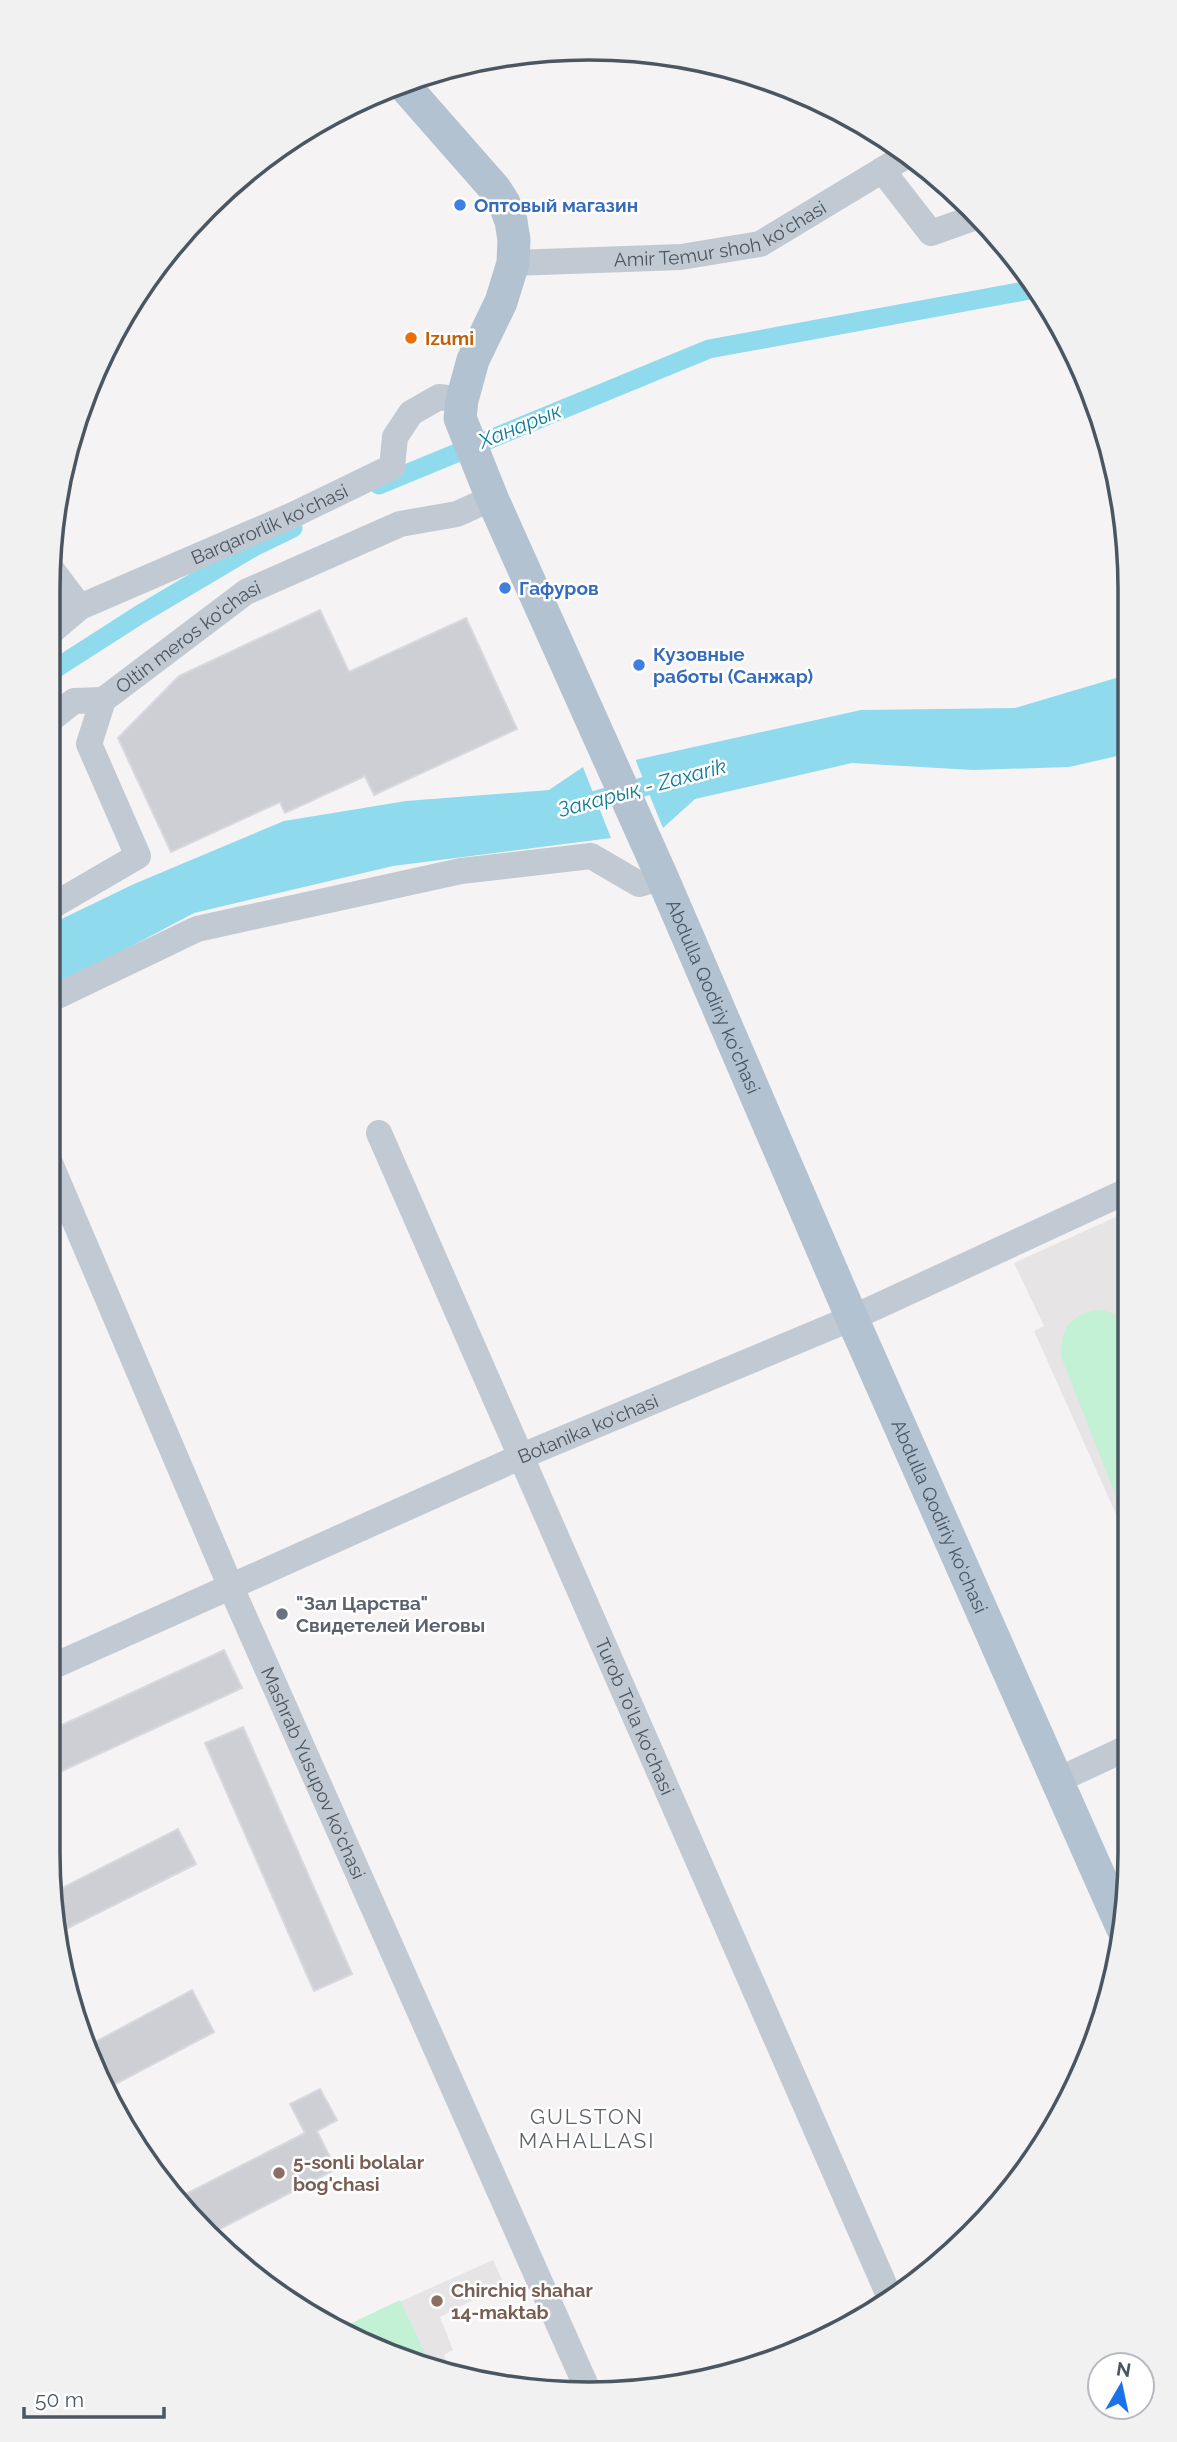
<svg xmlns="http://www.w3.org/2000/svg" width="1177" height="2442" font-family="Raleway,sans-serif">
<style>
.education{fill:#e6e4e5}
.green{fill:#c3f1d5}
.water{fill:#90daee}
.pier{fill:#f5f3f3}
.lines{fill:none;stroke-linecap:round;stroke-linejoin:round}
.canal{stroke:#90daee;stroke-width:19}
.building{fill:#cdcfd5;stroke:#d7d9de;stroke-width:2}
.minor{stroke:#c1cad2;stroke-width:26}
.major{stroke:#b3c2d1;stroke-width:33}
.shop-dot{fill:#3f7fe0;stroke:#fff;stroke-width:2.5}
.food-dot{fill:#e8710a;stroke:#fff;stroke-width:2.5}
.worship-dot{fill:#6b7280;stroke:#fff;stroke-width:2.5}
.education-dot{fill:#8d6e63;stroke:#fff;stroke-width:2.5}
.labels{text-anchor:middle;stroke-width:5;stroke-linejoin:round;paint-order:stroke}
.shop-label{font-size:19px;font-weight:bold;fill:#366cbe;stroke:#fff;text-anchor:start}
.street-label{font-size:19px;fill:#4a5661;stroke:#fff}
.food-label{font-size:19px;font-weight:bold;fill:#c56008;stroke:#fff;text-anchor:start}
.worship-label{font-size:19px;font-weight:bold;fill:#5b616d;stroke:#fff;text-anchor:start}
.education-label{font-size:19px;font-weight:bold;fill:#785e54;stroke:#fff;text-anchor:start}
.water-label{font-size:21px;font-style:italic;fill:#0c7c9b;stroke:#fff}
.neighbourhood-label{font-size:21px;letter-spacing:2px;fill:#5f6368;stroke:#fff}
.rim{fill:none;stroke:#4a5661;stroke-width:3.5}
</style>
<rect width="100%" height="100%" fill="#f5f3f3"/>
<g class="education">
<polygon points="1127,1212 1129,1543 1034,1331 1044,1326 1014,1263"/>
<polygon points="493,2260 504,2284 440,2317 453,2350 444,2355 452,2375 381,2353 337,2330"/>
</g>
<g class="green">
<path d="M 1101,1310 L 1113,1313 L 1128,1326 L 1129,1507 L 1115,1494 L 1061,1356 C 1059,1328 1074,1311 1101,1310 Z"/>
<polygon points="400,2300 432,2369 381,2353 337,2330"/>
</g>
<g class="water">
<polygon points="1126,675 1126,754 1069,767 973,770 852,763 695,799 663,828 635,760 861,710 1015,708"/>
<polygon points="583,767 611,838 393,866 194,913 47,991 47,926 134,884 284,821 406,801 549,790"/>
</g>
<g class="pier">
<polygon points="633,757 634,756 664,832 660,830 632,761"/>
<polygon points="582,764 586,766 614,837 613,841"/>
</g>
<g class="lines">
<g class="canal">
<polyline points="379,485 709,349 1035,289"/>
<polyline points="47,674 139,615 254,547 293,528"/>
<polyline points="572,807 671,779"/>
</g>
</g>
<g class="building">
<polygon points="320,610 349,672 466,618 517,729 374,795 365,776 285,813 280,802 171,852 118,738 179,676"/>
<polygon points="224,1650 242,1688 47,1778 47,1732"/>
<polygon points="243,1727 352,1974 314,1991 205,1743"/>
<polygon points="178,1829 196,1864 60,1932 54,1892"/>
<polygon points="192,1990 214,2032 108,2088 86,2047"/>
<polygon points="320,2089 337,2120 317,2131 336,2169 212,2233 176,2199 305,2133 290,2104"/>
</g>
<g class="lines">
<g class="minor">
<polyline points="882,170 931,233 976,217"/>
<path id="s1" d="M 513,263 L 681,257 L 760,244 L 909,154"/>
<polyline points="49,566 80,607"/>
<path id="s2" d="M 47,635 L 80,607 L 293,515 L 392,467 L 395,437 L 411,413 L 439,397 L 462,400"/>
<polyline points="47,722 74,701 103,700"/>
<path id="s3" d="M 47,909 L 138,856 L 89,744 L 103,700 L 246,592 L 400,524 L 457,514 L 492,498"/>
<polyline points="47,1001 197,929 461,871 591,856 639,884 662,877"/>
<path id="s4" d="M 379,1133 L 891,2300"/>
<path id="s5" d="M 47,1156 L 230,1585 L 587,2388"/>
<path id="s6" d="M 47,1669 L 522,1456 L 852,1318 L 1127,1191"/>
<polyline points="1056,1781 1129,1747"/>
</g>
<path class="major" id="s7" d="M 401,82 L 495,189 L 504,203 L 511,221 L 514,240 L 513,263 L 501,302 L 473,360 L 462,400 L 460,418 L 492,498 L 662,877 L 852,1318 L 1122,1927"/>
</g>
<g class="shop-dot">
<circle cx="460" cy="205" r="7"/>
<circle cx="505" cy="588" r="7"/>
<circle cx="639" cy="665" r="7"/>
</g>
<circle class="food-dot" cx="411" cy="338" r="7"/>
<circle class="worship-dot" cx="282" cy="1614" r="7"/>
<g class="education-dot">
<circle cx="279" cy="2173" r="7"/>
<circle cx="437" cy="2301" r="7"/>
</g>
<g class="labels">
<g class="shop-label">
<text x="474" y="212">Оптовый магазин</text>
<text x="519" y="595">Гафуров</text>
<text x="653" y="661">Кузовные<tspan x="653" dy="22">работы (Санжар)</tspan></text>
</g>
<g class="street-label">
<text dy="7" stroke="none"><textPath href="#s1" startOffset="212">Amir Temur shoh ko‘chasi</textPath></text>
<text dy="7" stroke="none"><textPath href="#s2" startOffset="250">Barqarorlik ko‘chasi</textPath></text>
<text dy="7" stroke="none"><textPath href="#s3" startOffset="380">Oltin meros ko‘chasi</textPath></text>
<text dy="7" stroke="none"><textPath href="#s7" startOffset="1017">Abdulla Qodiriy ko‘chasi</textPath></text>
<text dy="7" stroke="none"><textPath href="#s6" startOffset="592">Botanika ko‘chasi</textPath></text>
<text dy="7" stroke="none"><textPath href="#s7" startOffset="1584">Abdulla Qodiriy ko‘chasi</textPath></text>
<text dy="7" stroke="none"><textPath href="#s4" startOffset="637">Turob To‘la ko‘chasi</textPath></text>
<text dy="7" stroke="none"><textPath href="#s5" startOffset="672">Mashrab Yusupov ko‘chasi</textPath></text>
</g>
<g class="food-label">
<text x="425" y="345">Izumi</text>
</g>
<g class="worship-label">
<text x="296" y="1610">"Зал Царства"<tspan x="296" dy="22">Свидетелей Иеговы</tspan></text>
</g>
<g class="education-label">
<text x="293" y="2169">5-sonli bolalar<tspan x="293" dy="22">bog'chasi</tspan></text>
<text x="451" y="2297">Chirchiq shahar<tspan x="451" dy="22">14-maktab</tspan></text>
</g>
<g class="water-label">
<text transform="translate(520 426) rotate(-22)" y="7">Ханарык</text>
<text transform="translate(642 788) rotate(-15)" y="7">Закарық - Zaxarik</text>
</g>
<g class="neighbourhood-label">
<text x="587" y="2124">GULSTON<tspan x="587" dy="24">MAHALLASI</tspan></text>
</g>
</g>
<path d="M0 0H1177V2442H0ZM589 60H589A529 529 0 0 1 1118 589V1853A529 529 0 0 1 589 2382H589A529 529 0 0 1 60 1853V589A529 529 0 0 1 589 60Z" fill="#f1f1f2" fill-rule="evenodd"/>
<path class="rim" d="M589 60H589A529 529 0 0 1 1118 589V1853A529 529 0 0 1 589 2382H589A529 529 0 0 1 60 1853V589A529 529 0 0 1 589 60Z"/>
<g transform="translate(1121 2386) rotate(9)"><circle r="33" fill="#ffffff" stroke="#b7bbc0" stroke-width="2"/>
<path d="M0-5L12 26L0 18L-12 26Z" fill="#1a73e8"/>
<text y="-10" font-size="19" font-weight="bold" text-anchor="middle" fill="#4a5661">N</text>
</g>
<path d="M24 2407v10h140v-10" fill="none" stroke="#4a5661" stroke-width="3.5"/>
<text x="35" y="2407" font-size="21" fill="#4a5661" stroke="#ffffff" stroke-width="5" paint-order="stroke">50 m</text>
</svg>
